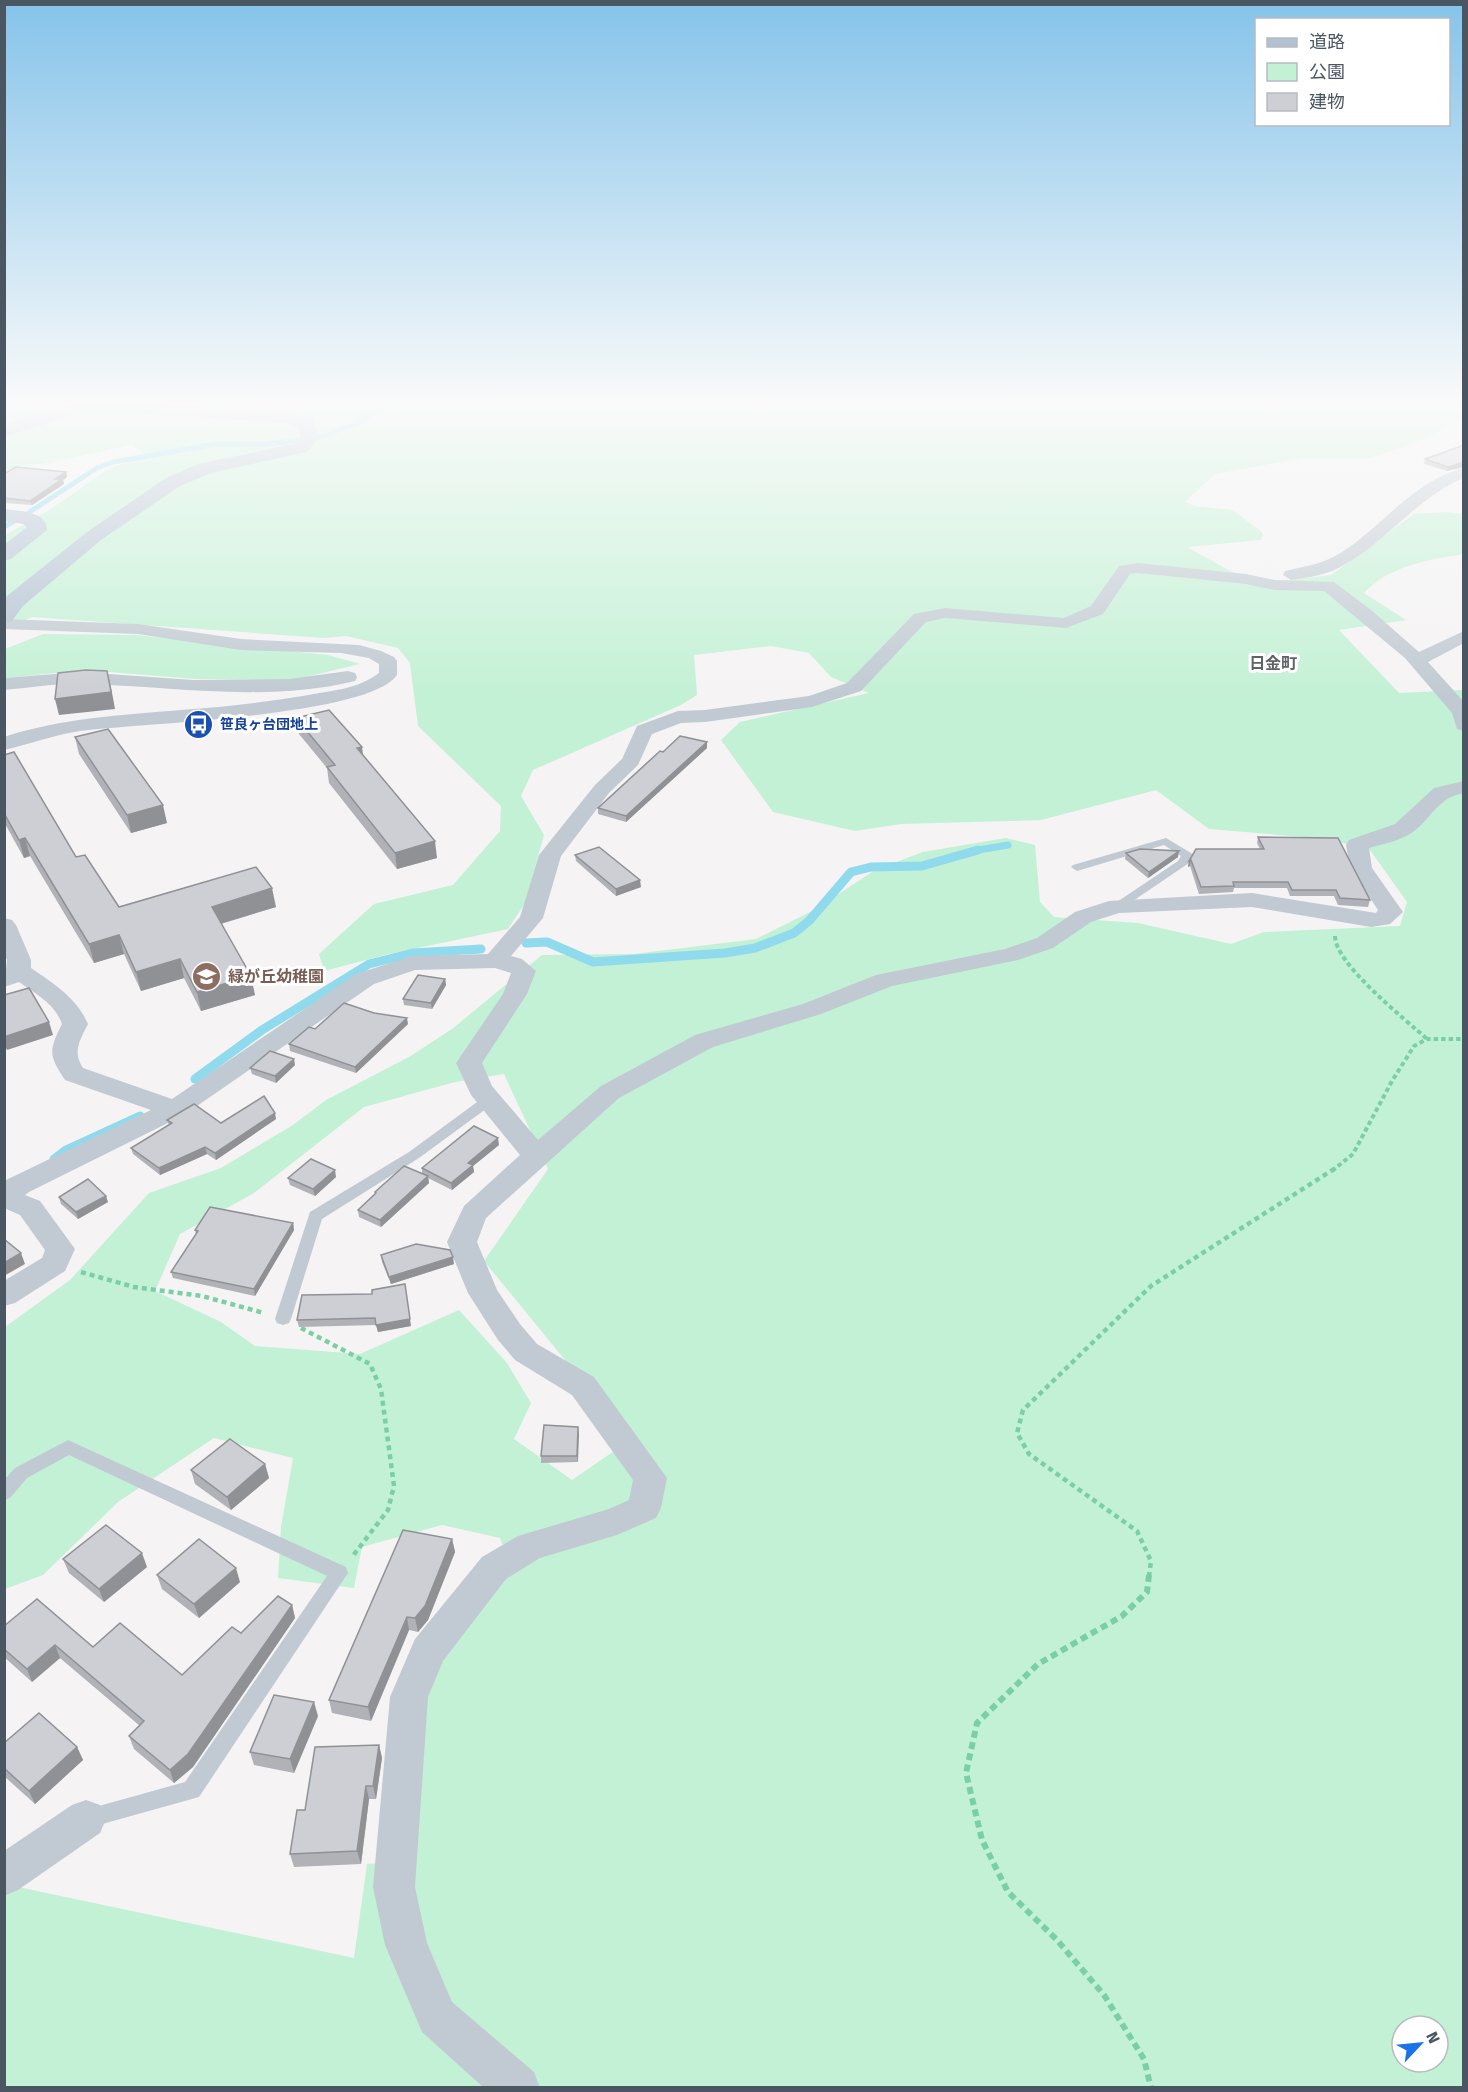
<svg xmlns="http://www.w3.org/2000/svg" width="1468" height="2092" font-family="'Fira Sans','Noto Sans JP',sans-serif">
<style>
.green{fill:#c3f1d5;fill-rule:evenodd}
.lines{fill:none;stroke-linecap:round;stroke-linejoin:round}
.stream-far2{stroke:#90daee;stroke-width:5}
.stream-far1{stroke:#90daee;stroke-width:7}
.stream{stroke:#90daee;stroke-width:9}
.path-far2{stroke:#7ad0a6;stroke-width:4;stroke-dasharray:4.5 3;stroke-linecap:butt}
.path-far1{stroke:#7ad0a6;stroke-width:4.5;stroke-dasharray:5 4;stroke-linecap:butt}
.path{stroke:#7ad0a6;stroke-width:6;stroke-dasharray:7 4.5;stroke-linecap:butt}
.service{fill:#c1cad2;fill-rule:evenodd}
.minor{fill:#c1cad2;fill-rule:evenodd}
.primary{fill:#b3c2d1;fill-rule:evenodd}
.wall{fill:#b0b2b7}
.shaded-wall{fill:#909195}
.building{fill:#cdcfd5;stroke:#909195;stroke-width:1.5}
.labels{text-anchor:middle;stroke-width:6;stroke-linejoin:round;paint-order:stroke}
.far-transit-label{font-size:14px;font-weight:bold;fill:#164399;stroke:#fff;text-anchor:start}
.far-quarter-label{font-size:16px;font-weight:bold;fill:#5f6368;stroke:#fff}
.education-label{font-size:16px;font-weight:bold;fill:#785e54;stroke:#fff;text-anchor:start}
</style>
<rect width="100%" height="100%" fill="#f5f3f3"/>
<g class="green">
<path d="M 5,402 L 1463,402 L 1463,420 L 1405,447 L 1369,458 L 1305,458 L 1215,474 L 1185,502 L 1195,506 L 1233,510 L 1263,533 L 1261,540 L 1187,547 L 1254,584 L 1331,575 L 1414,514 L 1446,512 L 1463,514 L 1463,554 C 1428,560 1389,566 1364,593 L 1406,620 L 1339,630 L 1399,693 L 1463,690 L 1463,2087 L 5,2087 L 4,1884 L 354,1958 L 367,1864 L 396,1862 L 422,1665 L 507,1557 L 500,1538 L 442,1525 L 362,1547 L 354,1588 L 278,1578 L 281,1527 L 293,1458 L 214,1438 L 118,1502 L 43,1575 L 5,1589 L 5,1327 L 70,1280 L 149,1193 L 221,1168 L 293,1125 L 326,1100 L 409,1057 L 452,1029 L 542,955 L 634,954 L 756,939 L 816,909 L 875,870 L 923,852 L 1006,838 L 1035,845 L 1040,902 L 1054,917 L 1138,923 L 1231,944 L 1264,932 L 1400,926 L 1407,902 L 1370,850 L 1327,839 L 1209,829 L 1156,790 L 1041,820 L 901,824 L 855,831 L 773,812 L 721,740 L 740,722 L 869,693 L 831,677 L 809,653 L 771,646 L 694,655 L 697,695 L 681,705 L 533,770 L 521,796 L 544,835 L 525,903 L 508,929 L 385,955 L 324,971 L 319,954 L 374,904 L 453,885 L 500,831 L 501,806 L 418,726 L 410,663 L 398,648 L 346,636 L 324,638 L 32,617 L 5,629 L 5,535 L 48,511 L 110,468 L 146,455 L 131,445 L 48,463 L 20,466 L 5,474 ZM 504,1074 L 548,1169 L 484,1261 L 596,1398 L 633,1438 L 572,1480 L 514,1439 L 531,1403 L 507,1363 L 459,1310 L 360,1354 L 255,1346 L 221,1322 L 155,1291 L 180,1234 L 254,1193 L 364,1107 L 455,1082 ZM 1402,2026 L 1438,2026 L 1438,2062 L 1402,2062 Z"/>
<polygon points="43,634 137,635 328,655 360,664 297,679 194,679 86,670 5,678 5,649"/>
</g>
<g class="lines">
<g class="stream-far2">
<polyline points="317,438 356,424 392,402"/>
<polyline points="28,513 97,468 113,462 216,444 267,444 300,440"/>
<polyline points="4,527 14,521"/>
</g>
<polyline class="stream-far1" points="973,851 1008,845"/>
<g class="stream">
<polyline points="526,943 547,942 593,962 725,953 755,948 794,933 809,921 851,872 871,867 922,866 978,850"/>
<polyline points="195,1079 262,1030 369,964 413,953 481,949"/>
<polyline points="54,1159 66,1150 140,1116"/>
</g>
<g class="path-far2">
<path d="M 1335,936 C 1335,964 1405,1019 1427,1039"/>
<polyline points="1332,1171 1353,1154 1392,1081 1414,1046 1427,1039 1464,1039"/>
</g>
<g class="path-far1">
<polyline points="81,1272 134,1287 202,1296 264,1313"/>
<polyline points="301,1328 370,1364 381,1389 394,1486 388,1510 352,1557"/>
<polyline points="1149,1577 1151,1561 1137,1531 1029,1454 1017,1433 1023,1410 1151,1286 1334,1169"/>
</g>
<polyline class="path" points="1149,1575 1147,1592 1122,1616 1038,1664 977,1723 966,1773 982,1840 1008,1892 1057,1940 1104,1995 1144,2059 1151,2088"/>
<g class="service">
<polygon points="1166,838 1191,853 1193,855 1189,863 1121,909 1113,909 1111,906 1178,861 1181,856 1164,845 1077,871 1071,867 1073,865"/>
<polygon points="489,1096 496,1100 494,1103 419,1158 322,1219 291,1319 289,1323 283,1325 277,1323 275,1319 310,1212 409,1152 484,1097"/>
<polygon points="68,1440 346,1567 348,1573 199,1797 88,1828 81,1825 77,1818 81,1811 185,1782 327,1576 69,1455 27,1478 10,1498 4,1500 4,1480 15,1468"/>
</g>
<g class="minor">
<path d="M 1464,468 L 1464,478 C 1413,499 1382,549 1332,571 C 1319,576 1305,578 1291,580 L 1283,575 L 1285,571 C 1306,566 1324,564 1342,552 C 1383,526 1414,480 1464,468 Z"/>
<path d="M 1138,563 L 1246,574 L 1275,580 L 1334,582 L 1371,610 L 1419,652 L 1464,631 L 1464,643 L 1428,662 L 1464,702 L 1464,731 L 1457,729 L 1452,713 L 1405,658 L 1324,591 L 1275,590 L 1246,584 L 1138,573 L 1130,574 L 1103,614 L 1066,628 L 945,618 L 926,622 L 861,691 L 812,707 L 705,722 L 681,723 L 652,734 L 638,765 L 609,793 L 561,856 L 543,918 L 511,956 L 522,959 L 536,971 L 527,994 L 482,1063 L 492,1086 L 538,1140 L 601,1086 L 695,1035 L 803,1004 L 876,975 L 1005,949 L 1037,938 L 1075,912 L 1109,901 L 1252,893 L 1376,913 L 1378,910 L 1350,868 L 1346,845 L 1349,840 L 1395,824 L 1434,788 L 1464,781 L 1464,793 C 1438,797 1432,818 1413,832 C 1400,841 1383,844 1369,848 L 1372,868 L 1403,912 L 1390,924 L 1371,927 L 1252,907 L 1119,913 L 1091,922 L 1053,948 L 1018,960 L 892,986 L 821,1014 L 713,1047 L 619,1098 L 486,1218 L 477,1242 L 497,1290 L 520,1324 L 537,1344 L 594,1377 L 667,1478 L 661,1508 L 656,1518 L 617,1535 L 540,1558 L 506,1579 L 443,1661 L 428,1697 L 415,1887 L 427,1943 L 452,2002 L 534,2072 L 540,2088 L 484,2088 L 422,2032 L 385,1945 L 373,1887 L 390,1697 L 415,1639 L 482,1557 L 518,1536 L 609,1509 L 629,1500 L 633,1480 L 572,1395 L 515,1360 L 498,1340 L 468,1293 L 447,1242 L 464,1206 L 520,1155 L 471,1095 L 456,1063 L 503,994 L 511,973 L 495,968 L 415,970 L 374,984 L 184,1115 L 29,1192 L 25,1195 L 40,1201 L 75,1249 L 65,1271 L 15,1303 L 4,1306 L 4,1281 L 42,1258 L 45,1250 L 20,1215 L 4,1208 L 4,1181 L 151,1110 L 65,1080 C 48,1055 49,1050 62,1024 C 55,1004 36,994 19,982 L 4,987 L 7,960 L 4,954 L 4,918 L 12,920 L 16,925 L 31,960 L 31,968 C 54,984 76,997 88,1024 C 80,1040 72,1052 83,1068 L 172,1099 L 356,974 L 412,956 L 488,954 L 520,917 L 539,855 L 595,785 L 622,759 L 637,726 L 678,711 L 705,710 L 809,696 L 847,683 L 914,614 L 945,608 L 1064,618 L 1091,606 L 1119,566 Z"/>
<path d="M 4,619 L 138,624 L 241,639 L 359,645 L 381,651 L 394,657 L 397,661 L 397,675 C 368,717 137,723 80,731 C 54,735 30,744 4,750 L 4,737 C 62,718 121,715 181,710 C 224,707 267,702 309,695 C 334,690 358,689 379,673 L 379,664 L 369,658 L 341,653 L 241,650 L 138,634 L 4,629 Z"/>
<path d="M 348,671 L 355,673 L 357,677 L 355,681 C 265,703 172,686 82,684 C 56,683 30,688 4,690 L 4,678 L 80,672 L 193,680 L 289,679 Z"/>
<polygon points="86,1800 100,1805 106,1819 100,1833 18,1890 4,1896 4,1851 72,1805"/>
</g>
<g class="primary">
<polygon points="80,403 154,404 289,413 313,420 319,437 307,452 211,473 180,486 101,540 23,606 12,621 4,623 4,600 7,596 87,532 166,478 198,464 294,444 300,437 299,427 287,423 154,414 80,413 4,437 4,426 52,409"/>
<path d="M 4,509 C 19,511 47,511 47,530 L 11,559 L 4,561 L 4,545 L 27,527 L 23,524 L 4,521 Z"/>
</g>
</g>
<g class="wall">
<polygon points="1464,445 1447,471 1424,464 1425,459"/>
<polygon points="66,472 67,477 63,480 64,484 32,505 4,503 4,474"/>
<polygon points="296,718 363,755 437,858 397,869 329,783 327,768 299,734"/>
<polygon points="75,737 167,823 131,833 79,754"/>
<polygon points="707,748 626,822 598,814 598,808 663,752"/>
<polygon points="4,755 76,857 119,907 276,907 221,924 255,995 201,1011 184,978 141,991 124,954 94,963 30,856 24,858 4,822"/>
<polygon points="1258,837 1370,900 1368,907 1338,905 1334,896 1290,896 1287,888 1234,888 1233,892 1199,894 1190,866 1188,867 1189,861 1260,849 1257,843"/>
<polygon points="1126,853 1178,857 1148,878 1125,859"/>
<polygon points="575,855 641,887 616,896 576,861"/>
<polygon points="445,979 446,985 432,1009 404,1005 403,999"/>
<polygon points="408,1024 356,1073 290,1051 289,1044 315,1029"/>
<polygon points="295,1065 276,1083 252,1074 250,1068"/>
<polygon points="276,1119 216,1160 207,1154 160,1175 133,1154 131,1148 169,1125 167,1120 221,1123"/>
<polygon points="499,1145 473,1166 474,1172 452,1190 428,1178 429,1183 381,1227 359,1217 358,1210 375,1194 375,1192 422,1174 422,1168"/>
<polygon points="336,1177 315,1196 290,1185 288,1178"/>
<polygon points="59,1197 108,1202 78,1219 61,1204"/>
<polygon points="293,1223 294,1230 255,1296 173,1278 171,1272 196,1235 195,1230"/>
<polygon points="381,1255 454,1264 391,1284 382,1262"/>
<polygon points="302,1295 411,1326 378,1332 376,1325 299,1327 297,1320"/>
<polygon points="578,1427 578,1462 541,1463 541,1456"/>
<polygon points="265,1464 269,1478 231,1510 195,1484 191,1470"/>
<polygon points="452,1539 455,1552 428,1620 418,1632 409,1630 371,1721 332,1713 329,1700"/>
<polygon points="63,1559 147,1567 104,1602 69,1573"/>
<polygon points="157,1575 240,1582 199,1618 162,1589"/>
<polygon points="292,1605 295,1618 193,1767 174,1783 134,1749 129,1736 140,1726 60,1658 32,1682 4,1657 4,1626 93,1647 182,1675 241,1633"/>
<polygon points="318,1716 294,1773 254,1765 250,1752"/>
<polygon points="4,1743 77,1747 83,1760 35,1804 4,1776"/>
<polygon points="379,1745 382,1758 376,1799 369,1799 361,1864 294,1867 290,1854 305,1810"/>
</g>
<g class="shaded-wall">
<polygon points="1464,462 1464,467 1447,471 1448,467"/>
<polygon points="66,472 67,477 63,480 64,484 32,505 30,501 55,479"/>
<polygon points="107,671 111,687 115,709 59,715 55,699"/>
<polygon points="707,742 707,748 626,822 626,816"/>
<polygon points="362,747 364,762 357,748"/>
<polygon points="163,805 167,823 131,833 127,815"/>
<polygon points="25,838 30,856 24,858 19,840"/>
<polygon points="435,841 437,858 397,869 395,853"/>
<polygon points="1179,851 1178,857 1148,878 1149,872"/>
<polygon points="1191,860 1190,866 1188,867 1189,861"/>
<polygon points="640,880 641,887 616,896 616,889"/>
<polygon points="272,888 276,907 216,925 212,907"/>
<polygon points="119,935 124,954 94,963 89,944"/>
<polygon points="180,959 184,978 141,991 136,972"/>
<polygon points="251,976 255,995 201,1011 197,992"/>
<polygon points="445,979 446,985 432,1009 431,1003"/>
<polygon points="407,1018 408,1024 356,1073 355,1067"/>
<polygon points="49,1022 53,1035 7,1050 4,1044 4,1037"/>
<polygon points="294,1059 295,1065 276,1083 275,1076"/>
<polygon points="275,1113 276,1119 216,1160 215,1153"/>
<polygon points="498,1138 499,1145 473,1166 474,1172 452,1190 451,1183 468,1163"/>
<polygon points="205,1147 207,1154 160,1175 159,1168"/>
<polygon points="335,1170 336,1177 315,1196 313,1189"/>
<polygon points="428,1176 429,1183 381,1227 380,1220"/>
<polygon points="106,1196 108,1202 78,1219 76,1212"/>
<polygon points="293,1223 294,1230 255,1296 254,1289"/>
<polygon points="21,1253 25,1264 4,1276 4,1263"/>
<polygon points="453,1257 454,1264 391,1284 389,1277"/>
<polygon points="405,1284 411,1326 378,1332 376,1325"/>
<polygon points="578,1427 579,1434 578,1462 577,1456"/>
<polygon points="265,1464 269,1478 231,1510 227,1497"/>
<polygon points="452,1539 455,1552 428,1620 418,1632 415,1618"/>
<polygon points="142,1553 147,1567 104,1602 99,1589"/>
<polygon points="236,1568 240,1582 199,1618 194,1604"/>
<polygon points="292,1605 295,1618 193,1767 174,1783 170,1770"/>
<polygon points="407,1617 409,1630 371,1721 368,1707"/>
<polygon points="55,1645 60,1658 32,1682 27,1669"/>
<polygon points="314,1702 318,1716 294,1773 290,1759"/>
<polygon points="379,1745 382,1758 376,1799 373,1786"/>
<polygon points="77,1747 83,1760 35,1804 29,1791"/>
<polygon points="366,1786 369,1799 361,1864 357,1851"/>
</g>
<g class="building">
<polygon points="1464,445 1464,462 1448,467 1425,459"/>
<polygon points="16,467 66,472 55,479 62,479 30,501 4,498 4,474"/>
<polygon points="86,670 107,671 111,692 55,699 58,673"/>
<polygon points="329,710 362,747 357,748 435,841 395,853 327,767 335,765 296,718"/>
<polygon points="108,729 163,805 127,815 75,737"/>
<polygon points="680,736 707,742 626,816 598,808 660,751 663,752"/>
<polygon points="14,752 76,857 85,855 119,907 256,867 272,888 212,907 251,976 197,992 180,959 136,972 119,935 89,944 25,838 19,840 4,813 4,755"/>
<polygon points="1258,837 1338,838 1370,900 1340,898 1336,890 1292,890 1288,882 1233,882 1234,886 1201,887 1191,860 1189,861 1196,849 1264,849"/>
<polygon points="599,847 640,880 616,889 575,855"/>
<polygon points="1140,849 1179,851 1149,872 1126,853"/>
<polygon points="418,975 445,979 431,1003 403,999"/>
<polygon points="29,988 49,1022 4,1037 4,995"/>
<polygon points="344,1003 374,1013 407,1018 355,1067 289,1044 309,1027 315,1029"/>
<polygon points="270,1051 294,1059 275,1076 250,1068"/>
<polygon points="264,1096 275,1113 215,1153 205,1147 159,1168 131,1148 172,1123 167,1120 194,1104 221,1123"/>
<polygon points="474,1126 498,1138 468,1163 473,1165 451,1183 422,1168"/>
<polygon points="311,1159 335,1170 313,1189 288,1178"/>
<polygon points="404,1166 428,1176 380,1220 358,1210 376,1193 375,1192"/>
<polygon points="88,1179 106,1196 76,1212 59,1197"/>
<polygon points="210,1207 293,1223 254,1289 171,1272 198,1231 195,1230"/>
<polygon points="4,1239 21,1253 4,1263"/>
<polygon points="416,1244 450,1250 453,1257 389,1277 381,1255"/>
<polygon points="405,1284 410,1319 376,1325 375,1318 297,1320 302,1295 372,1294 372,1290"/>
<polygon points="544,1425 578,1427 577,1456 541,1456"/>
<polygon points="230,1439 265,1464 227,1497 191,1470"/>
<polygon points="106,1525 142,1553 99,1589 63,1559"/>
<polygon points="403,1530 452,1539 425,1606 415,1618 407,1617 368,1707 329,1700"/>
<polygon points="199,1539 236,1568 194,1604 157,1575"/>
<polygon points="278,1596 292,1605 188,1754 170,1770 129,1736 144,1721 55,1645 27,1669 4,1649 4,1626 37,1599 93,1647 120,1623 182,1675 232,1627 241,1633"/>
<polygon points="274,1695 314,1702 290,1759 250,1752"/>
<polygon points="39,1713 77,1747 29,1791 4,1768 4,1743"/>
<polygon points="379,1745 373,1786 366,1786 357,1851 290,1854 297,1810 305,1810 315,1747"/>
</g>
<linearGradient id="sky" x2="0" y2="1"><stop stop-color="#85c3ea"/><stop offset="0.58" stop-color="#fafafa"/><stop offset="1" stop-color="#fafafa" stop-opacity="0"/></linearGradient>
<rect width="1468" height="695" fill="url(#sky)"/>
<defs>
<symbol id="bus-disc" viewBox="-11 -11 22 22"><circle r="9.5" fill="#1a4fb4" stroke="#fff"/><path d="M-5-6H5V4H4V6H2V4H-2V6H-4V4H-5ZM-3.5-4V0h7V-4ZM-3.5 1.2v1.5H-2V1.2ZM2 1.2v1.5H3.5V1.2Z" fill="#fff"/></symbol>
<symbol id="school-disc" viewBox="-11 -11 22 22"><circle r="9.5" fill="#8d6e63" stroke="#fff"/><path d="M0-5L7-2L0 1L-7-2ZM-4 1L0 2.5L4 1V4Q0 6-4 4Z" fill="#fff"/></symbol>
</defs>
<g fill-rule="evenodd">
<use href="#bus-disc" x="182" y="708" width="33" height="33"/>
<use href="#school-disc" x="190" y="960" width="33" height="33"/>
</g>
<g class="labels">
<g class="far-transit-label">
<text x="220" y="729">笹良ヶ台団地上</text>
</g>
<g class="far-quarter-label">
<text x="1273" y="669">日金町</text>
</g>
<g class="education-label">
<text x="228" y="982">緑が丘幼稚園</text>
</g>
</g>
<rect width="1468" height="2092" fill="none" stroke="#4a5661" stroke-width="12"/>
<rect x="1255" y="18" width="195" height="108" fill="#ffffff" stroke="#b7bbc0" stroke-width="1.5"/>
<rect x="1267" y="38" width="30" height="9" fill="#b3c2d1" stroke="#b7bbc0" stroke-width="1.5"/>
<text x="1309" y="48" font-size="18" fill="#4a5661">道路</text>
<rect x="1267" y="63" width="30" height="18" fill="#c3f1d5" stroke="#b7bbc0" stroke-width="1.5"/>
<text x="1309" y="78" font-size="18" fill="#4a5661">公園</text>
<rect x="1267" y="93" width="30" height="18" fill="#cdcfd5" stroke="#b7bbc0" stroke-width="1.5"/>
<text x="1309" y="108" font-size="18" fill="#4a5661">建物</text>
<g transform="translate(1420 2044) rotate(64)"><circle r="28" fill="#ffffff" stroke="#b7bbc0" stroke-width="1.5"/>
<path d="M0-4.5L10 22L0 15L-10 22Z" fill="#1a73e8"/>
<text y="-9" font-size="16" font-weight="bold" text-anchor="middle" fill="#4a5661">N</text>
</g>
</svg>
